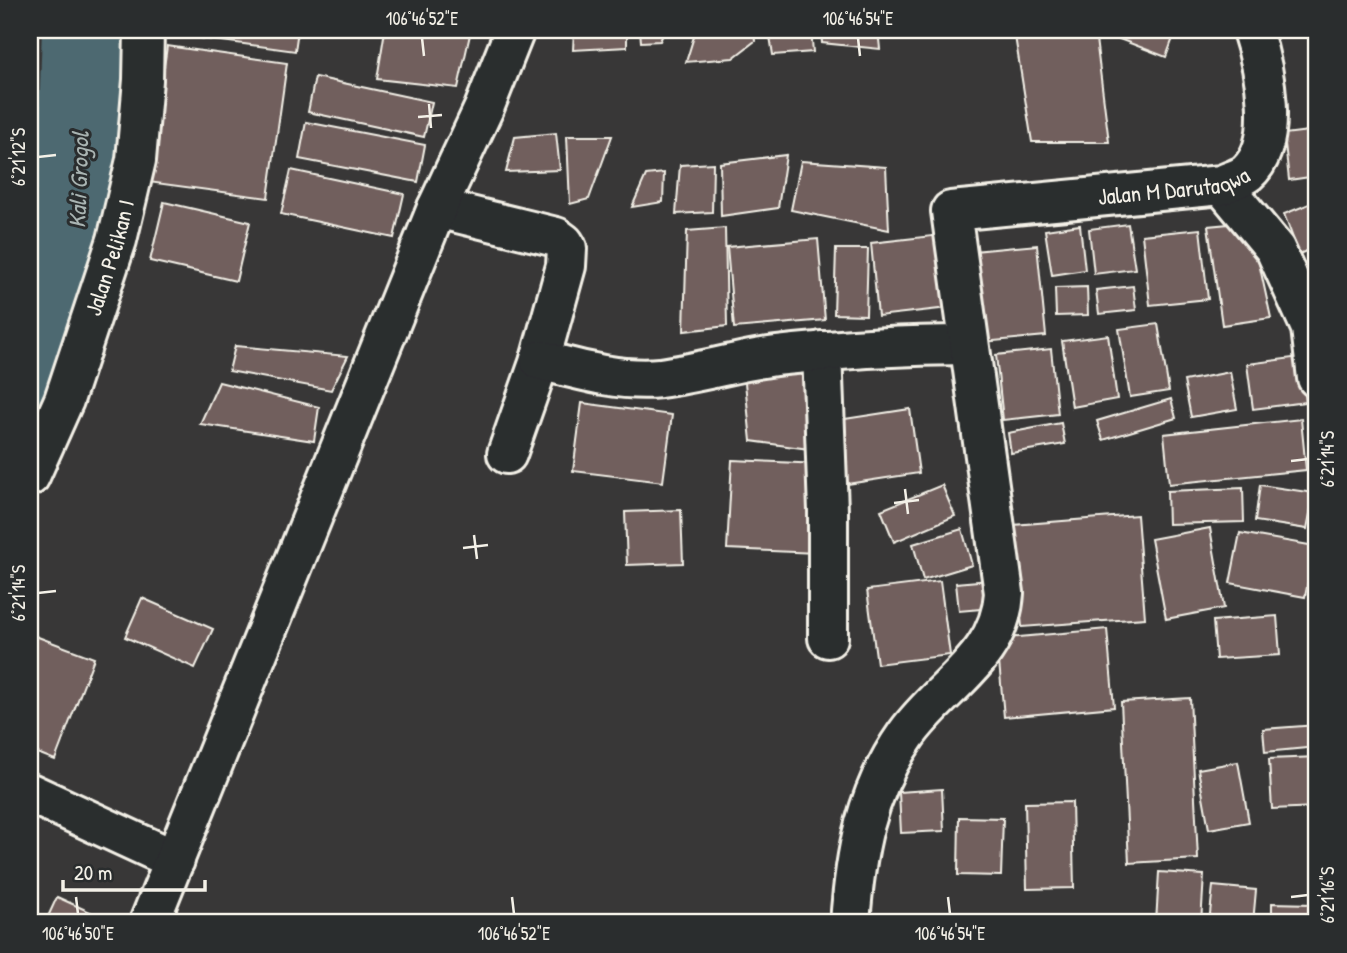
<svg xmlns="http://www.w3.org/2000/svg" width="1347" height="953" font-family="'Patrick Hand',sans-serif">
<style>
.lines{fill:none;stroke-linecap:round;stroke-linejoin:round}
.river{stroke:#4d6971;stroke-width:84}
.building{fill:#715e5d;stroke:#f4f1e8;stroke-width:2}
.minor-casing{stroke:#f4f1e8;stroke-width:44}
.minor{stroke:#2a2d2e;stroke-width:38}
.ticks{fill:none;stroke:#f4f1e8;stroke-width:2.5}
.labels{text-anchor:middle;stroke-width:6;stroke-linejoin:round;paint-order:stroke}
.street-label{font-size:23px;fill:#f4f1e8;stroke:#2a2d2e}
.water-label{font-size:24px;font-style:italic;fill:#a9b4b2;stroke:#2a2d2e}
.neatline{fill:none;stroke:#f4f1e8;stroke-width:2.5}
.ticks-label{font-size:18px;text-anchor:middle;fill:#f4f1e8}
</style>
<rect width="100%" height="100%" fill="#383737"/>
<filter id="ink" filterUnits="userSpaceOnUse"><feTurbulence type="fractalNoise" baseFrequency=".0143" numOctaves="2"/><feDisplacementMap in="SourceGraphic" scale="14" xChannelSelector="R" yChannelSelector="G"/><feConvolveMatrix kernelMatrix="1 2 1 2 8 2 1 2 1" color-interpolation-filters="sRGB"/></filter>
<g filter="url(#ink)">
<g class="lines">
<polyline class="river" points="30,364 77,240 84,30"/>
</g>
<g class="building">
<polygon points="171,30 298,30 295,51 170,34"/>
<polygon points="385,30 471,30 458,88 377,79"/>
<polygon points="574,30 627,30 627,47 573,50"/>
<polygon points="640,30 665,30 660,41 641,42"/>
<polygon points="696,30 754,30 755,41 733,58 686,62"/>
<polygon points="769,30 811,30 813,52 773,55"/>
<polygon points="821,30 878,30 880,49 822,43"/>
<polygon points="1014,30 1059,30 1096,39 1109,142 1032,142"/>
<polygon points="1096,30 1176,30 1166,57"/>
<polygon points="167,46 287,63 268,198 148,182"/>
<polygon points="315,77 432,102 424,137 308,112"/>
<polygon points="306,122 425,145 418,182 299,159"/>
<polygon points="1317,130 1317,176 1289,180 1284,134"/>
<polygon points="556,133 560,170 506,172 515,137"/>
<polygon points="567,136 612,136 589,199 570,204"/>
<polygon points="786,155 778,208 721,216 720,163"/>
<polygon points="801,161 886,167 889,230 791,210"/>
<polygon points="713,163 712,212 676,214 680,165"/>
<polygon points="291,170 404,194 394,238 281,214"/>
<polygon points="664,173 663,202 632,207 646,175"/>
<polygon points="1317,201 1317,247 1299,254 1284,214"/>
<polygon points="164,202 250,222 236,281 150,261"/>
<polygon points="1250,222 1271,318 1222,325 1208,226"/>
<polygon points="1128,224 1135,269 1094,274 1089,229"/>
<polygon points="1080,225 1085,270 1052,275 1045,230"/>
<polygon points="725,228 727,326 684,331 687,231"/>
<polygon points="1200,229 1208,299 1150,305 1142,235"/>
<polygon points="941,235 948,308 878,316 871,243"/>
<polygon points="818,239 825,320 734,328 727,247"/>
<polygon points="1037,245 1046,336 983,342 974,251"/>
<polygon points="836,249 868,249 866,315 834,314"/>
<polygon points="1133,286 1136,310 1099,314 1096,290"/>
<polygon points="1087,287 1088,315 1056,316 1055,288"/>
<polygon points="1158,324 1169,391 1130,397 1119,329"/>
<polygon points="1108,335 1117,399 1072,407 1062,341"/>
<polygon points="235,346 348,356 331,390 229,371"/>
<polygon points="1051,349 1058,414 1003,420 996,355"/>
<polygon points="1300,357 1306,402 1253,409 1247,364"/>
<polygon points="813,366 824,451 751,441 744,373"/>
<polygon points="1230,372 1237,409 1191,417 1184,381"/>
<polygon points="219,382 319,407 314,441 200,424"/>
<polygon points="1171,399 1176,418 1103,440 1097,421"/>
<polygon points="582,403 672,415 663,482 573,471"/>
<polygon points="910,409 919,473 847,484 838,420"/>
<polygon points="1301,419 1306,470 1169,484 1164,434"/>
<polygon points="1061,423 1065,444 1011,453 1008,433"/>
<polygon points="732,460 820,464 816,553 727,549"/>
<polygon points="942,485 955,516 894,542 881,510"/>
<polygon points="1260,485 1314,493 1307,529 1255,521"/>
<polygon points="1243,488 1244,522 1168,524 1167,491"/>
<polygon points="681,510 683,563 627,565 625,512"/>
<polygon points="1137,515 1145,618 1022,627 1013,525"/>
<polygon points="1210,528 1224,608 1166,619 1151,539"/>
<polygon points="962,529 972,565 923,580 913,544"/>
<polygon points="1240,533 1315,546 1305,597 1230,583"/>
<polygon points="989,580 992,608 959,611 956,583"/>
<polygon points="940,581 950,655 877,664 867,590"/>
<polygon points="142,598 213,629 195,668 125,637"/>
<polygon points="1277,616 1280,655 1216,659 1213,621"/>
<polygon points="1107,629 1114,707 1004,717 997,639"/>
<polygon points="30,634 94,658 55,760 30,750"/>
<polygon points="1190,698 1198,859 1129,863 1121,702"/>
<polygon points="1317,725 1317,747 1265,752 1263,729"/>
<polygon points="1317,757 1317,807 1272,809 1269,759"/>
<polygon points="1238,762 1249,822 1209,829 1198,769"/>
<polygon points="942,789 944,831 901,833 899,792"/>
<polygon points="1072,802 1074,888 1027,889 1025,803"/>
<polygon points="959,817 1003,818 1001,876 958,875"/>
<polygon points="1159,872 1204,875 1201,923 1156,923"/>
<polygon points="1213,886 1256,890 1253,923 1209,923"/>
<polygon points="57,897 110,921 109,923 45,923"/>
<polygon points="1272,903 1313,904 1313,923 1272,923"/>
</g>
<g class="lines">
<defs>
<g id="minor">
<polyline points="1222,185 1275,249 1311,328 1317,378"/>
<polyline points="437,208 556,237 564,243 567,248 566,266 540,360 507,454"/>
<polyline points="822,351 828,511 828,638"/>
<path d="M 540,360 C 579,370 620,382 660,378 C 700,373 737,361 776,356 C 840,349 904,345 968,345"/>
<path id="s1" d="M 30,476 L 64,400 L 117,240 L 136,160 L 143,80 L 144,30"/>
<polyline points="30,793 175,860"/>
<polyline points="149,923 437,208 484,108 515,30"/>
<path id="s2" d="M 850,923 C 855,855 865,793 906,735 C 940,686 1000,660 1004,593 L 951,211 L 1222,185 C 1230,181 1241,178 1247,173 C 1281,143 1264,67 1252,30"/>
</g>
</defs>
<use href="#minor" class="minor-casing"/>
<use href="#minor" class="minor"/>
</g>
</g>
<path class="ticks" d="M 422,38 L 424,56M 858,38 L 860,56M 429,104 L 431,128M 418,117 L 442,115M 38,157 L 56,155M 1291,461 L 1308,459M 905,489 L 908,514M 894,503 L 919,500M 474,535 L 477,559M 463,548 L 488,545M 38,593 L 56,591M 76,897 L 78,914M 512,897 L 514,914M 948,897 L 950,914M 1291,897 L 1308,895"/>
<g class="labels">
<g class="street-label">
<text dy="8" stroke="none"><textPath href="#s2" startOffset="985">Jalan M Darutaqwa</textPath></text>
<text dy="8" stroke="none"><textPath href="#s1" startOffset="233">Jalan Pelikan I</textPath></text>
</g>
<g class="water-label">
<text transform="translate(79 180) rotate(-88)" y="8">Kali Grogol</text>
</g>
</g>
<rect width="1347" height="953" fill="none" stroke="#2a2d2e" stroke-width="77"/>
<path d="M63 880v10h142v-10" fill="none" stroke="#f4f1e8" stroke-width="3.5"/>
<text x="74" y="880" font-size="21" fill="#f4f1e8" stroke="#2a2d2e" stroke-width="5" paint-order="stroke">20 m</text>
<rect x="38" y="38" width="1270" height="876" class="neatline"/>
<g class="ticks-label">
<text x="422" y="25">106°46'52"E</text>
<text x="858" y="25">106°46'54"E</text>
<text transform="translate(19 157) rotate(-90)" y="6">6°21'12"S</text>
<text transform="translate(1328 459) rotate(-90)" y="6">6°21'14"S</text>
<text transform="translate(19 593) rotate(-90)" y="6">6°21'14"S</text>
<text transform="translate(1328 895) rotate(-90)" y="6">6°21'16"S</text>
<text x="78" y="940">106°46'50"E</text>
<text x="514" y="940">106°46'52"E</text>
<text x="950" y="940">106°46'54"E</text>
</g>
</svg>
